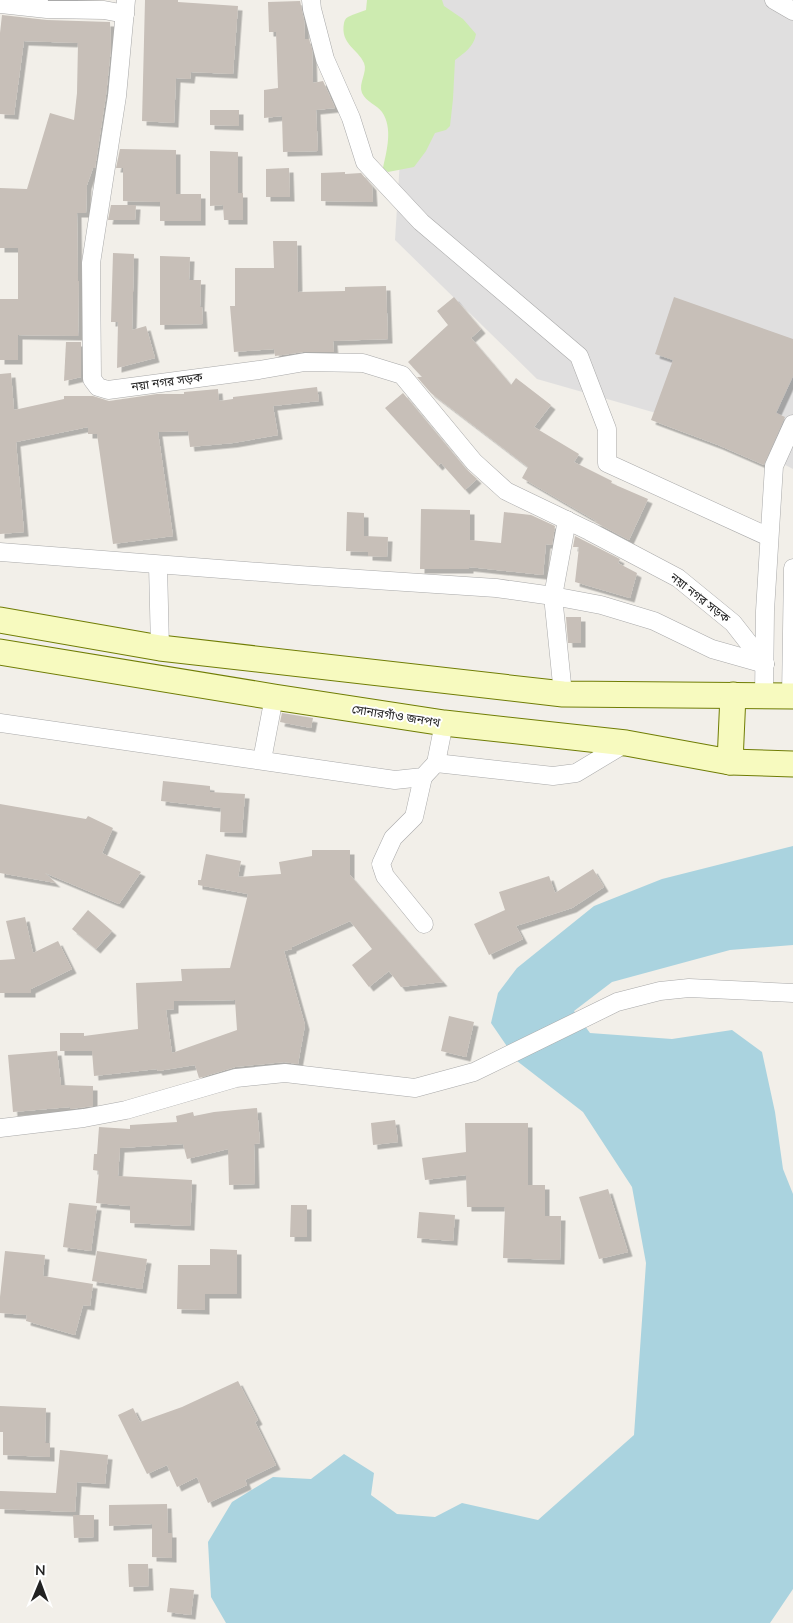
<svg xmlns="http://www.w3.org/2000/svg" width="793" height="1623" font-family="'Nunito Sans','Noto Sans Bengali',sans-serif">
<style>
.residential{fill:#e0dfdf}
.grass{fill:#cdebb0}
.water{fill:#aad3df}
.building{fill:#c7bfb8;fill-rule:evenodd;filter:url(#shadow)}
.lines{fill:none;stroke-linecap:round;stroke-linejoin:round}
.street-casing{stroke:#a9a9a9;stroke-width:19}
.secondary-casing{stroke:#707d05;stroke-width:27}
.street{stroke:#fff;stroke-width:18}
.secondary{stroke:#f7fabf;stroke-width:25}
.labels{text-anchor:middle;stroke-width:4;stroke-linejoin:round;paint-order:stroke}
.street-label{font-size:12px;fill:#222;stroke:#fff}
</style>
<defs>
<filter id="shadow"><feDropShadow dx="4.5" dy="4.5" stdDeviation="0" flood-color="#0004"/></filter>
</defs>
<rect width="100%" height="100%" fill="#f2efe9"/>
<polygon class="residential" points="410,0 793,0 793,469 719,431 537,379 395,240"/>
<path class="grass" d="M 367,0 L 442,0 L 444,6 L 463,19 L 476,34 C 474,47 464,53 455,60 L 453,99 L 450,126 L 446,130 L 435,133 L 426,151 L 414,167 L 388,172 L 383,168 C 387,150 393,128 382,112 C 377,105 366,102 362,93 C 358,83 368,72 364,63 C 358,49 340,44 344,23 C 345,20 345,19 348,17 C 353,14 361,12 366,10 Z"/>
<polygon class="water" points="793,846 793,945 730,950 612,982 574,1011 590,1033 672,1039 732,1030 762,1052 775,1112 783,1169 793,1194 793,1589 770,1623 226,1623 211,1597 208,1542 232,1502 273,1477 311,1479 344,1454 374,1473 371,1495 397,1514 435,1517 462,1503 538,1520 634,1435 646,1263 632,1187 583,1112 517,1061 491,1023 498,993 517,968 594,906 662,879"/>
<g class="building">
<polygon points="145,0 178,0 178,2 238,6 233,74 191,72 190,79 176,78 174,123 142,121"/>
<polygon points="300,1 304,20 305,39 309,39 312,49 313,83 323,81 335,108 316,110 318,151 283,152 282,116 264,118 264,90 278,88 276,32 269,32 268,2"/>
<polygon points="2,15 47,20 110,22 111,48 106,95 95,168 93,168 87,185 86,213 77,213 78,281 79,281 78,336 18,335 18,360 0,360 0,299 18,299 18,248 0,248 0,188 27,189 50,113 74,120 77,93 78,43 24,41 14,115 0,114 0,33"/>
<polygon points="210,110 239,110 239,126 210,125"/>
<polygon points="120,149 176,150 176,194 201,194 201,221 160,221 160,202 123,201 123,168 116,168"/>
<polygon points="210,151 238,152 238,193 243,193 243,220 224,220 223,205 210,206"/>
<polygon points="289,168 290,197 266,197 266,169"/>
<polygon points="345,172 345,174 361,173 372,186 373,202 321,201 321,173"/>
<polygon points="111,205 136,205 135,220 108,220"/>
<polygon points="273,241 297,241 298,292 345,291 345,287 386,286 388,339 333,341 334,352 303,352 275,356 274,349 234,352 230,306 235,306 235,268 274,268"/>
<polygon points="113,253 134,254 132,330 146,326 155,358 117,368 118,322 111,322"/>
<polygon points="160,256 190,257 189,280 201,280 200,307 202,307 203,324 160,325"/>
<polygon points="454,297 481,329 471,338 511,385 516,378 551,405 534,427 579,454 574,462 612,481 611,483 648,499 629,540 593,521 598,522 522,478 528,467 431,393 417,377 422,377 408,362 448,325 437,311"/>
<polygon points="674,297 793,339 793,376 776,413 785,417 764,465 718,445 651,420 673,360 655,354"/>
<polygon points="66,342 81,342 81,377 64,381"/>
<polygon points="11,373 14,410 64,399 64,396 93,396 109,401 157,394 184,394 184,392 218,389 219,401 233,399 233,397 317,387 319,401 273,406 278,435 233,443 190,447 188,431 158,432 173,536 113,544 97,434 88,434 88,427 16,442 24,532 0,534 0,374"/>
<polygon points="403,393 466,469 477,479 465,490 441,463 438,466 385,408"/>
<polygon points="421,509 470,510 470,540 501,543 504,512 531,515 555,526 552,545 546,544 543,575 469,567 469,569 420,569"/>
<polygon points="347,512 364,513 364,536 388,537 387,557 368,556 368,552 346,551"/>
<polygon points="575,536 620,559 618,563 637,573 630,598 575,582 579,547 573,547"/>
<polygon points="566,617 581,617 581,643 568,643"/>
<polygon points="282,713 313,718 311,728 280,722"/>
<polygon points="163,781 210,786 210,792 245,794 242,833 220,832 221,808 161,801"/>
<polygon points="0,804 86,819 88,816 113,828 102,853 141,872 119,904 45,873 56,883 0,873"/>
<path d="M 312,850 L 350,850 L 350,875 L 443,982 L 401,987 L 389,971 L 369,987 L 352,965 L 372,949 L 350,921 L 292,947 L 292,949 L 284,951 L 305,1025 L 298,1064 L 284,1062 L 235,1067 L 199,1078 L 195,1065 L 158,1071 L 157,1069 L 94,1076 L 92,1051 L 60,1051 L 60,1033 L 84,1033 L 84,1036 L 138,1029 L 136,983 L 182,981 L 181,969 L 230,968 L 248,894 L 198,885 L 198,880 L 201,880 L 206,854 L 241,861 L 238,877 L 281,874 L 279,862 L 312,856 ZM 235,1000 L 237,1030 L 172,1053 L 166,1010 L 174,1009 L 174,1001 Z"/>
<polygon points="593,869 604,887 572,908 516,926 523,939 489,955 474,924 505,910 499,892 549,876 555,893"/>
<polygon points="88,910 112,931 96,949 72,929"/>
<polygon points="25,917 33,953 58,941 72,969 31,989 31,993 0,993 0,960 15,959 6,921"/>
<polygon points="449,1016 474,1022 466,1057 441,1051"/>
<polygon points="57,1051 61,1085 93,1086 93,1106 70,1109 70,1107 13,1112 8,1055"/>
<polygon points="257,1108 260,1143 254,1144 255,1184 229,1185 228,1149 187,1159 183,1144 120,1148 118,1176 192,1180 190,1226 130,1223 130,1206 96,1203 99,1171 93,1170 94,1154 97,1154 99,1127 130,1129 130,1125 177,1122 176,1116 193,1112 194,1116 214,1112"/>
<polygon points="395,1120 398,1142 373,1145 371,1123"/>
<polygon points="465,1123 528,1123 528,1185 545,1185 545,1216 561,1216 560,1260 503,1258 505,1207 467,1207 466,1175 425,1180 422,1158 466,1152"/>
<polygon points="608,1189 628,1252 599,1259 579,1197"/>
<polygon points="69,1203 97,1206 91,1251 63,1247"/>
<polygon points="291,1205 307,1205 307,1237 290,1237"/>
<polygon points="419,1212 455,1215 453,1241 417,1238"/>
<polygon points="210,1249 237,1250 237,1294 205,1294 205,1310 177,1309 178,1265 210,1265"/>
<polygon points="5,1251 45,1255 43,1276 93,1284 90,1306 83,1305 75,1335 26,1321 27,1315 0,1313 0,1297"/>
<polygon points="97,1251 147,1259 142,1289 92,1281"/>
<polygon points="238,1381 258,1420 255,1422 276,1465 245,1480 247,1485 208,1503 197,1477 177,1487 167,1465 147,1474 118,1415 133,1408 140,1422 182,1407"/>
<polygon points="0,1406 46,1408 45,1443 50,1443 50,1457 3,1455 3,1432 0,1432"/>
<polygon points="60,1450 108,1455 105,1484 77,1482 75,1512 0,1509 0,1491 56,1493"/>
<polygon points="167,1504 168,1533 172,1533 172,1558 152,1557 152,1524 109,1526 109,1505"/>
<polygon points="73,1515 94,1515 94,1537 74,1538"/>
<polygon points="128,1564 148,1564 149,1586 129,1587"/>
<polygon points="170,1588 194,1590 191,1615 167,1612"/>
</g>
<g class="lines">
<defs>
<g id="street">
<polyline points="126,0 117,96 91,263 92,379 98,387 108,390 259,370 305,362 363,363 402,375 474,462 506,491 589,531 678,578 733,623 765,664"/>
<polyline points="311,0 312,9 325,59 351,118 365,162 421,222 579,356 607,429 607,463 769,537"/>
<polyline points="774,0 793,11"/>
<polyline points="0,4 47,9 104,10 125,14"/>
<polyline points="0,552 299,575 496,588 553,596 601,605 654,621 712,649 765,664"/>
<polyline points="158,565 160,648"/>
<polyline points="563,694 553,596 567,520"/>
<polyline points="764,696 765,611 774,466 793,424"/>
<polyline points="791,696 793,568"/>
<polyline points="0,723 395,780 423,777 436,763 444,723"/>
<polyline points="262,760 274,697"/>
<polyline points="436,763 553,776 576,773 626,743"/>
<polyline points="423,777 414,817 393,838 381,864 385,876 424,924"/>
<polyline points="0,1128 84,1118 126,1110 236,1078 285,1073 415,1088 474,1072 617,1002 660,991 689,988 793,993"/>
</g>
<g id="secondary">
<polyline points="0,620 160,648 563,694 793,696"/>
<polyline points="0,652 274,697 444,723 626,743 730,762 793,764"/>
<polyline points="730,762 733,695"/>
</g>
</defs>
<use href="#street" class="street-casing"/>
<use href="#secondary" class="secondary-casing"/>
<use href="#street" class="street"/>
<use href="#secondary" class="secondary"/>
</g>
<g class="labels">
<g class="street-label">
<text transform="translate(167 382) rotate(-8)" y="4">নয়া নগর সড়ক</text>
<text transform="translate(700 598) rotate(38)" y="4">নয়া নগর সড়ক</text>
<text transform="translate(396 716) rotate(9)" y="4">সোনারগাঁও জনপথ</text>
</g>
</g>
<g transform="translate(40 1583) rotate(1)" stroke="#ffffff" stroke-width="4" paint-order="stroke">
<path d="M0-4L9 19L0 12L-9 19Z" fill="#222222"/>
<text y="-8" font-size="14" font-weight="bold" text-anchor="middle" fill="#222222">N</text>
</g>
</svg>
